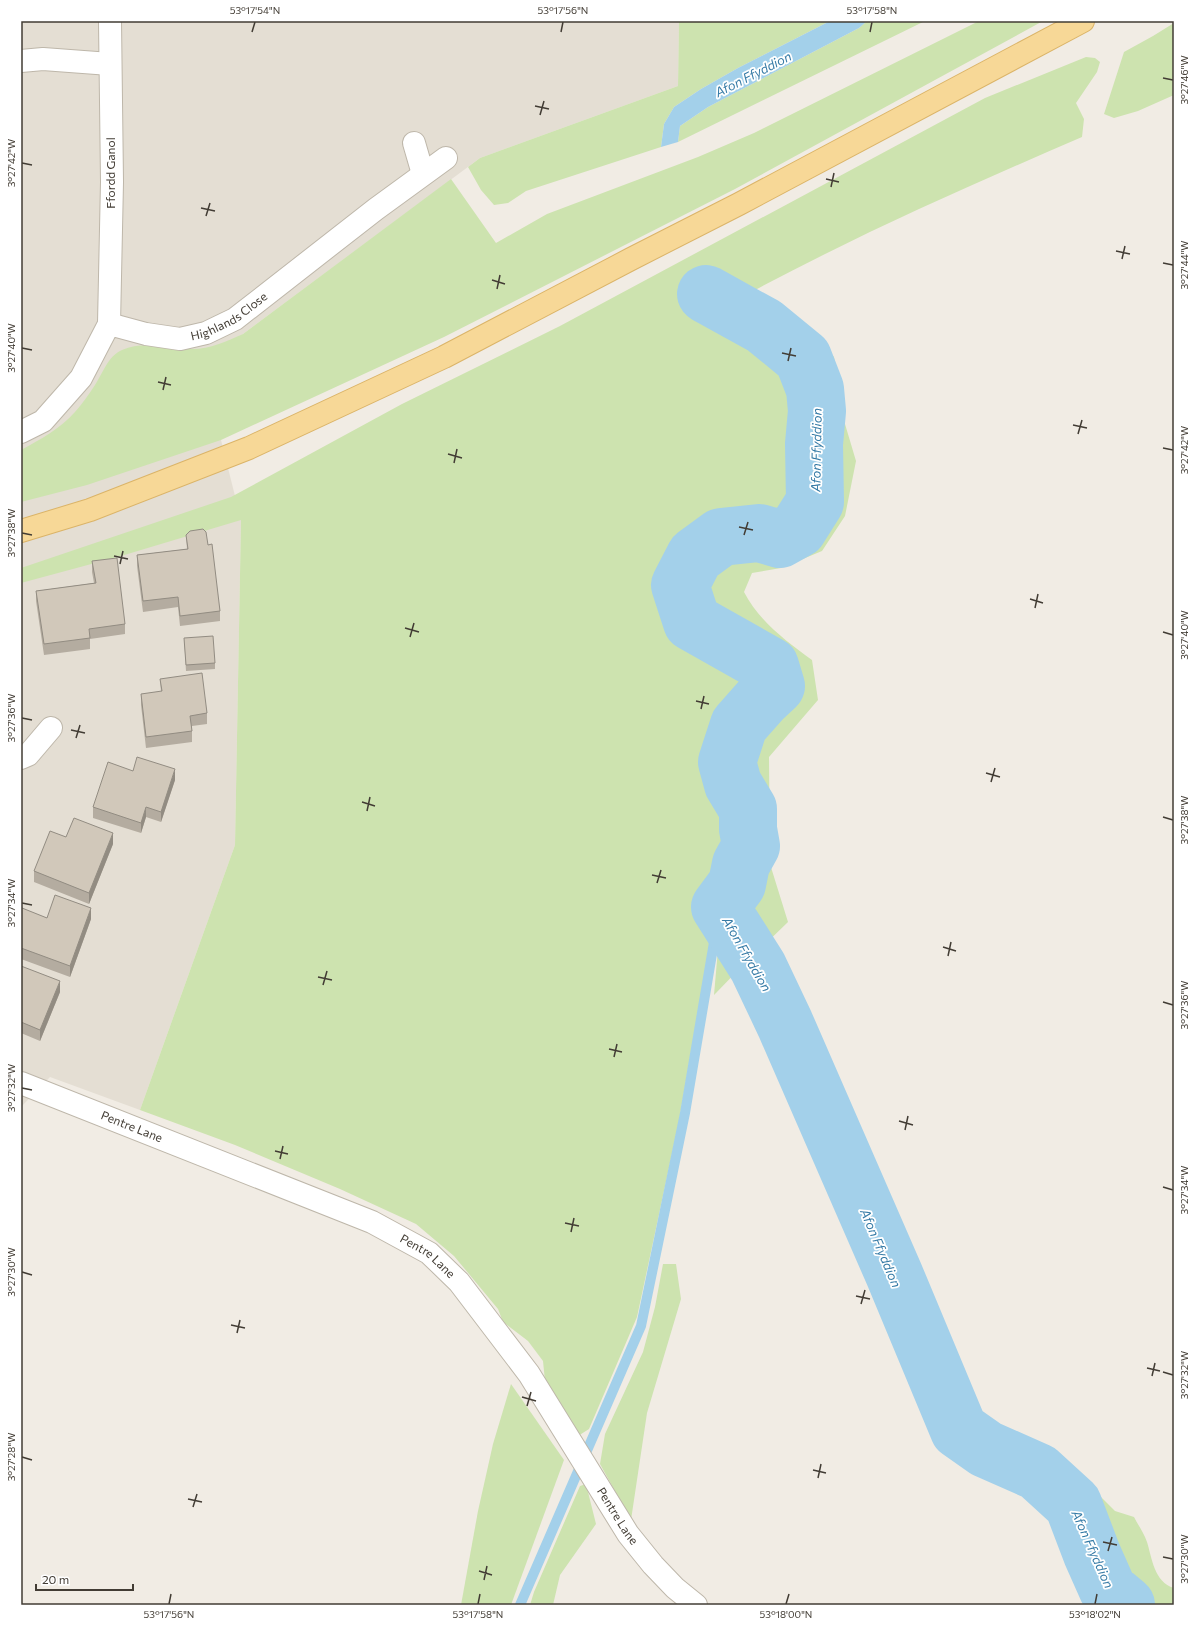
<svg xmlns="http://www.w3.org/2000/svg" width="1195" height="1626" font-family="Commissioner,sans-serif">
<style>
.residential{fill:#e4ded3}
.green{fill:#cde3af}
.water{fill:#a3d0ea}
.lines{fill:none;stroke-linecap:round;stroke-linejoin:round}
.stream{stroke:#a3d0ea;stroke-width:10}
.river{stroke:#a3d0ea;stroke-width:58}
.minor-casing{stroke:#beb7aa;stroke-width:24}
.primary-casing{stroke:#dbb468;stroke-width:24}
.minor{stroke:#fff;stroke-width:22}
.primary{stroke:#f7d897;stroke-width:22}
.wall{fill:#b4aca0}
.shaded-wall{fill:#928c82}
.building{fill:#d1c8ba;stroke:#928c82}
.ticks{fill:none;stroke:#423c34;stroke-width:1.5}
.labels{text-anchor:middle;stroke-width:3.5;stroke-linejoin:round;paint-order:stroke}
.street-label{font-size:12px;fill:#423c34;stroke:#fff}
.water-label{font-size:13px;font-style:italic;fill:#367ba6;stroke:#fff}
.neatline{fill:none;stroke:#423c34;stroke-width:1.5}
.ticks-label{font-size:10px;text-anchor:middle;fill:#423c34}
</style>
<rect width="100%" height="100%" fill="#f1ece4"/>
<polygon class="residential" points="21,21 679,21 678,86 480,158 243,334 218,348 221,440 241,520 235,845 140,1110 50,1077 21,1107"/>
<g class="green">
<polygon points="679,21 830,21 738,68 701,89 674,107 664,124 661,147 526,191 508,203 494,205 481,190 468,167 480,158 678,86"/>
<polygon points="867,21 925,21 678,142 680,126 708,107 859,28"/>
<path d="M 979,21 L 1043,21 L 735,189 L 444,337 L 221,440 L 87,485 L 21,502 L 21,450 C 41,439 60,429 75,412 C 82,404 89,394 95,385 C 103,373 108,356 122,350 C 145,340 166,349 188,349 C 209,350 225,342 243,334 L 451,179 L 496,243 L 547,214 L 698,157 L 754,133 Z"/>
<polygon points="1174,23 1174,95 1138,111 1114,118 1104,114 1124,52 1153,36"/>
<path d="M 1086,57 L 1095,58 L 1100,62 L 1097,72 L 1076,103 L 1084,119 L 1082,137 C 971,185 862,233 755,290 L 776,302 L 798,318 L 834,357 L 845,424 L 856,461 L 845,516 L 822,551 L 781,568 L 752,573 L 744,592 C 759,621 786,641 812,660 L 818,700 L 769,757 L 770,864 L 788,922 L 755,954 L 732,913 L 741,904 L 745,887 L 745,874 L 760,845 L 759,840 L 758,812 L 745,786 L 738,771 L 739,758 L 745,737 L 758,722 L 780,688 L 779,677 L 770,660 L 695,609 L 687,586 L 697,564 L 709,552 L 729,541 L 765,546 L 789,543 L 807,529 L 821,503 L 822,468 L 830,461 L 828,411 L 819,380 L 806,350 L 743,301 L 732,287 L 696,299 C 726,320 763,333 791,358 C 816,380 813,444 808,475 C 805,491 796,511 790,526 L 778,531 L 741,528 L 713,533 L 685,555 L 671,584 L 686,623 L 713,641 L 766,669 L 772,683 L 731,726 L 724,756 L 723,778 L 733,805 L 741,819 L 744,844 L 733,875 L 716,907 L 679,1121 L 637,1317 L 589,1429 L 578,1436 L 545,1381 L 543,1361 L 528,1341 L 503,1322 L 498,1309 L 454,1256 L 416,1224 L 340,1189 L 235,1145 L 140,1110 L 235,845 L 241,520 L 121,556 L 21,583 L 21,568 L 231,497 L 402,404 L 560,326 L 985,98 Z"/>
<polygon points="720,926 745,963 714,995"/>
<polygon points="663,1264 676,1264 681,1299 647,1413 631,1520 600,1464 605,1434 643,1352 655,1307"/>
<polygon points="511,1384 564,1460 511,1605 461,1605 478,1511 493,1444"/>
<polygon points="586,1484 596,1524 560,1575 553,1605 530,1605 534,1592 580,1486"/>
<path d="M 1085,1489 L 1097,1493 L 1115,1511 L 1134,1517 C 1138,1525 1144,1533 1147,1542 C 1152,1558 1154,1582 1174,1588 L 1174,1605 L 1136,1605 L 1113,1587 L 1089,1525 L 1079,1505 L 1079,1493 Z"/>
</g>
<polygon class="water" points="830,21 867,21 859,28 708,107 680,126 678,142 661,147 664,124 674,107 701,89 738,68"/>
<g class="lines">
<polyline class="stream" points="520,1605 641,1326 685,1113 720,907"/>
<polyline class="river" points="706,294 764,326 803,358 815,389 817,411 814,444 815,502 798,529 780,539 759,533 721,537 695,556 680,585 692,622 770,666 776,686 762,699 739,725 727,762 733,784 748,809 748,829 751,846 741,864 737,884 720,907 758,967 785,1024 894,1274 959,1430 986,1449 1038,1472 1073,1504 1092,1554 1108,1590 1126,1605"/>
<defs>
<g id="minor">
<polyline points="21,61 43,59 110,64"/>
<polyline points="414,143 423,174"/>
<polyline points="109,324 112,182 110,21"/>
<path id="s1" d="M 21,432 L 43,421 L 81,378 L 109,324 L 146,334 L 180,339 L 206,333 L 235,319 L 376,209 L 446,158"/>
<polyline points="21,758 28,755 51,728"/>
<path id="s2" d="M 21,1083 L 372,1222 L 429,1253 L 459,1282 L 529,1374 L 628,1534 L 653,1565 L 675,1588 L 696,1605"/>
</g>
<polyline id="primary" points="21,531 90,510 249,448 444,357 631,259 739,204 1083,21"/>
</defs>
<use href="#minor" class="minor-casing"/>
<use href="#primary" class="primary-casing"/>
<use href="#minor" class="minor"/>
<use href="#primary" class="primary"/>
</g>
<g class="wall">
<polygon points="186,535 208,545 220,611 220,621 180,626 178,607 143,612 137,566 137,555 187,549"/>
<polygon points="92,561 125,624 125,634 90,639 90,649 44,655 36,601 36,591 94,583 92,572"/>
<polygon points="184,638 215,663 215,669 186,671"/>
<polygon points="160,679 207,713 207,724 192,726 192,742 146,748 141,705 141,694 161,692"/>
<polygon points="133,771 175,780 161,822 146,817 141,833 93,818 93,807"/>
<polygon points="113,844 89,904 34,882 34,871"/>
<polygon points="21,910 47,918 91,919 70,977 21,959"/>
<polygon points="21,966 60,992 40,1041 21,1033"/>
</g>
<g class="shaded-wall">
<polygon points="175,769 175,780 161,822 161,812"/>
<polygon points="146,807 146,817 141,833 141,823"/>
<polygon points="113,833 113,844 89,904 89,893"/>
<polygon points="91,908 91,919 70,977 70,966"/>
<polygon points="60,981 60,992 40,1041 40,1030"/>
</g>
<g class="building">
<polygon points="203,529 206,532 208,545 212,544 220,611 180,616 178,597 143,601 137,555 188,549 186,535 190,531"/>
<polygon points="117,558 125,624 89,629 90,638 44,644 36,591 96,583 92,561"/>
<polygon points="213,636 215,663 186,665 184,638"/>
<polygon points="202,673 207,713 190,716 192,731 146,737 141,694 162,691 160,679"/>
<polygon points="137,757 175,769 161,812 146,807 141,823 93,807 108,762 133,771"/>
<polygon points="74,818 113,833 89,893 34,871 50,831 66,837"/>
<polygon points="55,895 91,908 70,966 21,948 21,910 22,908 47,918"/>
<polygon points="21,966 60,981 40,1030 21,1022"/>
</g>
<path class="ticks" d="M 252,32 L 255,22M 561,32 L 563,22M 870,32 L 872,22M 1163,78 L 1173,80M 535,106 L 549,109M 540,115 L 544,101M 22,163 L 32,165M 826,179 L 839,182M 831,187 L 834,173M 201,208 L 215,211M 206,216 L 210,203M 1116,251 L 1130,254M 1122,259 L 1125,246M 1163,263 L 1173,265M 492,280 L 505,284M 497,289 L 500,275M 22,348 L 32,350M 782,353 L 796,356M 788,361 L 791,348M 158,382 L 171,385M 163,390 L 166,377M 1073,425 L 1087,428M 1078,434 L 1082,420M 1163,448 L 1173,450M 448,454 L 462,458M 454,463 L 457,449M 739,527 L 753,530M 22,533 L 32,535M 744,535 L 748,522M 114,556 L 128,559M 120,564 L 123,551M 1030,599 L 1043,603M 1035,608 L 1038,594M 405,628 L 419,632M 1163,632 L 1173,635M 410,637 L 414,623M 696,701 L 709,704M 701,709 L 704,696M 22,718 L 32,720M 71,730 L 85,733M 76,738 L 80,725M 986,773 L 1000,777M 991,782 L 995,768M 362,802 L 375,806M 367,811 L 370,797M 1163,817 L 1173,820M 652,875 L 666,878M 657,883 L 661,870M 22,903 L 32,905M 943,947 L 956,951M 948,956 L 951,942M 318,977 L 332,980M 323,985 L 327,971M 1163,1002 L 1173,1005M 609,1049 L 622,1052M 614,1057 L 617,1044M 22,1088 L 32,1090M 899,1121 L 913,1125M 905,1130 L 908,1116M 275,1151 L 288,1154M 280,1159 L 283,1146M 1163,1187 L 1173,1190M 565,1223 L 579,1226M 571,1232 L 574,1218M 22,1272 L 32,1275M 856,1296 L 870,1299M 861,1304 L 865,1290M 231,1325 L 245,1328M 237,1333 L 240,1320M 1147,1368 L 1160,1371M 1163,1372 L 1173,1375M 1152,1376 L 1155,1363M 522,1397 L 536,1401M 527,1406 L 531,1392M 22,1457 L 32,1460M 813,1470 L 826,1473M 818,1478 L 821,1464M 188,1499 L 202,1502M 193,1507 L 197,1494M 1103,1542 L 1117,1545M 1108,1551 L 1112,1537M 1163,1557 L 1173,1559M 479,1571 L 492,1575M 484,1580 L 487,1566M 169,1604 L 171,1594M 478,1604 L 480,1594M 786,1604 L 789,1594M 1095,1604 L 1097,1594"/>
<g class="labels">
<g class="street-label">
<text transform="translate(111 173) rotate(-90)" y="4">Ffordd Ganol</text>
<text dy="4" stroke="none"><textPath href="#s1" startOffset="270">Highlands Close</textPath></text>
<text dy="4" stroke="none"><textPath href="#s2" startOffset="119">Pentre Lane</textPath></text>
<text dy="4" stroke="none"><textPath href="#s2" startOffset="443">Pentre Lane</textPath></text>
<text dy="4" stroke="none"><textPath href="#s2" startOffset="767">Pentre Lane</textPath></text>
</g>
<g class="water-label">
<text transform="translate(753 74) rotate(-27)" y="5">Afon Ffyddion</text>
<text transform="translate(816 450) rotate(-89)" y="5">Afon Ffyddion</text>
<text transform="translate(747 954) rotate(60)" y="5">Afon Ffyddion</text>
<text transform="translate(881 1248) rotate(67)" y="5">Afon Ffyddion</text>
<text transform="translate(1093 1549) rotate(66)" y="5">Afon Ffyddion</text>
</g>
</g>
<rect width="1195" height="1626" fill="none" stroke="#ffffff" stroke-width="44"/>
<path d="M36 1584v6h97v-6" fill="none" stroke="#423c34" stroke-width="2"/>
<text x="42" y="1584" font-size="12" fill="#423c34" stroke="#ffffff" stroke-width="3" paint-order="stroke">20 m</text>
<rect x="22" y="22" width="1151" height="1582" class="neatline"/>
<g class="ticks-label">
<text x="255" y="14">53°17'54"N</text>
<text x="563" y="14">53°17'56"N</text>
<text x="872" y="14">53°17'58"N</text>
<text transform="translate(1184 80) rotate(-90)" y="4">3°27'46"W</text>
<text transform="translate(11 163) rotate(-90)" y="4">3°27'42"W</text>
<text transform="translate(1184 265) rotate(-90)" y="4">3°27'44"W</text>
<text transform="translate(11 348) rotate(-90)" y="4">3°27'40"W</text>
<text transform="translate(1184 450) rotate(-90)" y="4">3°27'42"W</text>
<text transform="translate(11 533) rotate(-90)" y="4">3°27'38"W</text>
<text transform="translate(1184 635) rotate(-90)" y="4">3°27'40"W</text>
<text transform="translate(11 718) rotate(-90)" y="4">3°27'36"W</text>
<text transform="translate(1184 820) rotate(-90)" y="4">3°27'38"W</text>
<text transform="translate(11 903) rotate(-90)" y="4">3°27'34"W</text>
<text transform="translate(1184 1005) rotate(-90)" y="4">3°27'36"W</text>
<text transform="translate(11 1088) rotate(-90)" y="4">3°27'32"W</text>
<text transform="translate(1184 1190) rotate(-90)" y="4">3°27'34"W</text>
<text transform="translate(11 1272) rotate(-90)" y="4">3°27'30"W</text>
<text transform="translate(1184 1375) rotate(-90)" y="4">3°27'32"W</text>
<text transform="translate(11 1457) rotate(-90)" y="4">3°27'28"W</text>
<text transform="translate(1184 1559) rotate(-90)" y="4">3°27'30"W</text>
<text x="169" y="1618">53°17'56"N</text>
<text x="478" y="1618">53°17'58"N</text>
<text x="786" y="1618">53°18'00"N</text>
<text x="1095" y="1618">53°18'02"N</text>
</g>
</svg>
